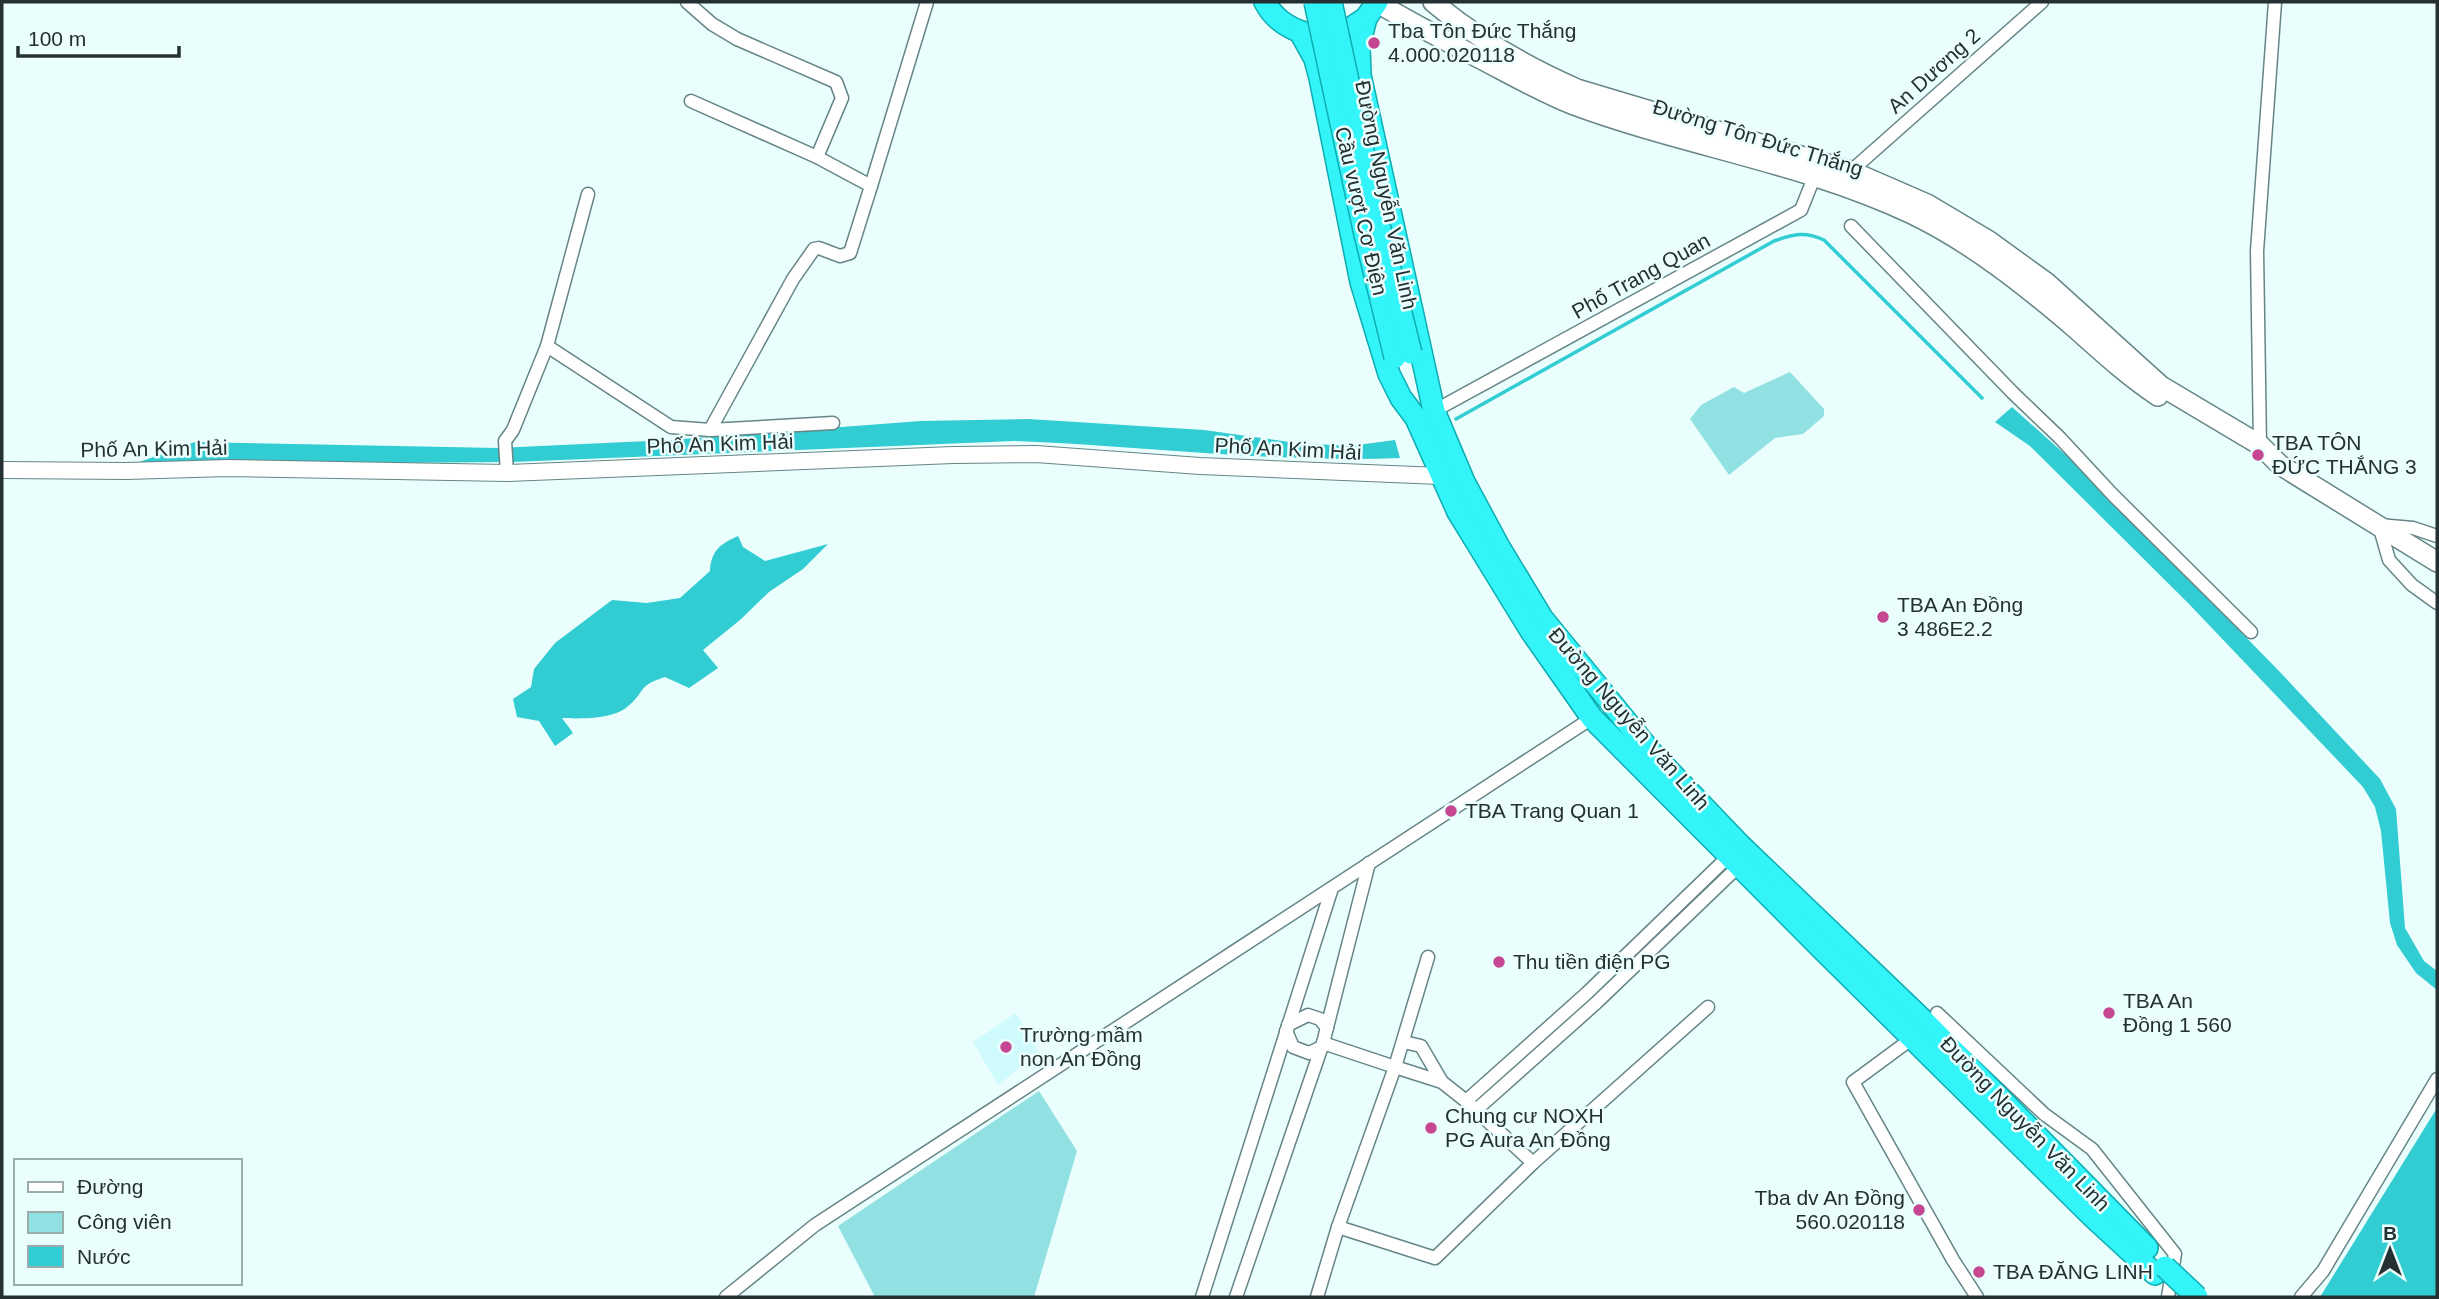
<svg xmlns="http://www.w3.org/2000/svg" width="2439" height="1299" font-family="Helvetica,sans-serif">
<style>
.built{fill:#cffbfc}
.green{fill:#91e1e3}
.water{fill:#32cdd2}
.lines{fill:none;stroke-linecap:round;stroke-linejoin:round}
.stream{stroke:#32cdd2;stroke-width:3.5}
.minor-casing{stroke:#668586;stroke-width:15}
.tertiary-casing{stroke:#668586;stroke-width:18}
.secondary-casing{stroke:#668586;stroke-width:22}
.trunk-casing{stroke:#0dadb1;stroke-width:24}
.minor{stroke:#fff;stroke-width:12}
.tertiary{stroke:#fff;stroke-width:16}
.secondary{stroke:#fff;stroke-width:19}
.trunk{stroke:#33f4f8;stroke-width:21}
.trunk-bridge-casing{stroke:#0dadb1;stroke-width:24;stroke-linecap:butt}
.trunk-bridge{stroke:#33f4f8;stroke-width:21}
.poi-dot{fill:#c64691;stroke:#eafefe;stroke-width:2.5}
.labels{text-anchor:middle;stroke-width:5;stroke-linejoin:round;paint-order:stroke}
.poi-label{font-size:21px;fill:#243031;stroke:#eafefe;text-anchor:start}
.street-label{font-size:21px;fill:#243031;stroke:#eafefe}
</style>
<rect width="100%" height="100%" fill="#eafefe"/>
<polygon class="built" points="1016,1013 1039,1053 998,1085 973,1042"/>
<g class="green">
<polygon points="1790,372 1824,409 1824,416 1803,434 1775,438 1729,475 1690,419 1701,405 1734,387 1744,393"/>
<polygon points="1039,1091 1077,1151 1034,1297 875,1297 838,1226"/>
</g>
<g class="water">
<polygon points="2012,407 2077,465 2279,671 2380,779 2396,809 2405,928 2424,961 2437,971 2437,990 2416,973 2397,945 2390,923 2381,831 2375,807 2363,787 2189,604 2030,446 1995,422"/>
<path d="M 1028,419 L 1204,430 L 1297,443 L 1350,446 L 1395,440 L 1400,458 C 1271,463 1143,446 1014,441 L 513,462 L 131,465 L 195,442 L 498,448 L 670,440 L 921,421 Z"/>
<path d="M 738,536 L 743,547 L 765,561 L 828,544 L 803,569 L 769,592 L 740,620 L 703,650 L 718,668 L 689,688 L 665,677 C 636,686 647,691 627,707 C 613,719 581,719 562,718 L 573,733 L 555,746 L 539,721 L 517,717 L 513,699 L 531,687 L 534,669 L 555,643 L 612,600 L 647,603 L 680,598 L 710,571 C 711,551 720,544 738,536 Z"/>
<polygon points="2437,1108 2437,1297 2320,1297"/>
</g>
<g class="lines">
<path class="stream" d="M 1456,419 L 1774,241 C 1794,234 1805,231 1824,240 L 1982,398"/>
<defs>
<g id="minor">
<polyline points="687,2 712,24 737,39 836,82 842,98 817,157"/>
<polyline points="1846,172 1851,171 2042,2"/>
<polyline points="871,186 927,2"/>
<polyline points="1851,226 2013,393 2060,438 2112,494 2251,632"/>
<polyline points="547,346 671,427 710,430 793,279 814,249 819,248 840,256 850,253 871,186 817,157 691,101"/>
<polyline points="1434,411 1801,210 1815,175 1821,175"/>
<polyline points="710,430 833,423"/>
<polyline points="2260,445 2257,251 2275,2"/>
<polyline points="507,473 505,441 513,430 547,346 588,194"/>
<polyline points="2437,536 2413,528 2379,525 2389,560 2412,585 2437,603"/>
<polyline points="1428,957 1395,1067 1442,1082 1466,1101 1533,1163"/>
<polyline points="1937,1013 2044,1114 2092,1149 2175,1254 2168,1297"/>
<polyline points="1288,1025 1308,1015 1320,1019 1327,1028"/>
<polyline points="1286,1031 1293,1047 1309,1053 1322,1047"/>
<polyline points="1914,1037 1853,1082 1953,1260 1977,1297"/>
<polyline points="1404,1042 1421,1046 1442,1082"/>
<polyline points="1323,1043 1395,1067 1338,1227 1435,1258 1533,1163 1708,1007"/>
<polyline points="1466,1101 1587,993 1732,853"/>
<polyline points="1476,1110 1596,1003 1743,862"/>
<polyline points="726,1297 815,1225 1592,718"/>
<polyline points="1202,1297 1332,888"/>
<polyline points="1236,1297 1323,1043 1369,863"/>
<polyline points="1317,1297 1338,1227"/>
<polyline points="2301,1297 2323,1271 2437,1079"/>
</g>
<polyline id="tertiary" points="2,470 126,471 228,468 507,473 953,455 1036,454 1200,466 1440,476"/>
<g id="secondary">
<path d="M 1376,2 C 1410,22 1444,40 1479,58 C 1510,74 1541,92 1574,105 C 1685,146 1804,163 1912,214 C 1972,243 2026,286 2076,329 C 2103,353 2128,376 2158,396"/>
<path d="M 1433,2 C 1476,38 1525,66 1577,89 L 1851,171 L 1927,204 L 1989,241 L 2047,283 L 2161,386 L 2260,445 L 2280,465 L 2437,562"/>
</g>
<g id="trunk">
<path d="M 1265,2 C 1275,21 1293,31 1313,35"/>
<polyline points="1366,18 1359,46 1360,75 1434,411 1464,482 1499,547 1542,618 1652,753 1740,845 1928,1025 2147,1248"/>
<polyline points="1354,26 1366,18 1377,2"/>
<polyline points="1300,32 1315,59 1320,78 1361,282 1389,374 1401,398 1416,418 1458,512 1531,631 1592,718 1824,951 2094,1218 2155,1274"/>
</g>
</defs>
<use href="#minor" class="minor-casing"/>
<use href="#tertiary" class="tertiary-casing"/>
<use href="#secondary" class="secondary-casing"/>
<use href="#trunk" class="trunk-casing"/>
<use href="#minor" class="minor"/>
<use href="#tertiary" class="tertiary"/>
<use href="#secondary" class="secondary"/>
<use href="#trunk" class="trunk"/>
<defs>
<g id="trunk-bridge">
<polyline points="1315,2 1364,230 1395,357"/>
<polyline points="1331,2 1379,225 1411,353"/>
<polyline points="2165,1267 2197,1297"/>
</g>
</defs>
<use href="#trunk-bridge" class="trunk-bridge-casing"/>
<use href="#trunk-bridge" class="trunk-bridge"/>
</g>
<g class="poi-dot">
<circle cx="1374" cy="43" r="7"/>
<circle cx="2258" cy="455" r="7"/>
<circle cx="1883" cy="617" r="7"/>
<circle cx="1451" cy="811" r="7"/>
<circle cx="1499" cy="962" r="7"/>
<circle cx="2109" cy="1013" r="7"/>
<circle cx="1006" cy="1047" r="7"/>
<circle cx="1431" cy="1128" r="7"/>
<circle cx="1919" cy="1210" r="7"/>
<circle cx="1979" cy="1272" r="7"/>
</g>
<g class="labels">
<g class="poi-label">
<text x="1388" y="38">Tba Tôn Đức Thắng<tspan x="1388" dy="24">4.000.020118</tspan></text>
<text x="2272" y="450">TBA TÔN<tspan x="2272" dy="24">ĐỨC THẮNG 3</tspan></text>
<text x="1897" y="612">TBA An Đồng<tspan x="1897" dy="24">3 486E2.2</tspan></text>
<text x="1465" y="818">TBA Trang Quan 1</text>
<text x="1513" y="969">Thu tiền điện PG</text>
<text x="2123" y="1008">TBA An<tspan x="2123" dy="24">Đồng 1 560</tspan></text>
<text x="1020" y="1042">Trường mầm<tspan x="1020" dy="24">non An Đồng</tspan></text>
<text x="1445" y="1123">Chung cư NOXH<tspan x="1445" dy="24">PG Aura An Đồng</tspan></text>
<text x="1905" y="1205" text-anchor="end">Tba dv An Đồng<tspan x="1905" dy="24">560.020118</tspan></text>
<text x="1993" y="1279">TBA ĐĂNG LINH</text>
</g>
<g class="street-label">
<text transform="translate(1934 71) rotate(-42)" y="7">An Dương 2</text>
<text transform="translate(1758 138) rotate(17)" y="7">Đường Tôn Đức Thắng</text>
<text transform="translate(1386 195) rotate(78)" y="7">Đường Nguyễn Văn Linh</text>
<text transform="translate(1361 211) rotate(77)" y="7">Cầu vượt Cơ Điện</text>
<text transform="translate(1641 276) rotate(-29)" y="7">Phố Trang Quan</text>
<text transform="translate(720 444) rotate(-2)" y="7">Phố An Kim Hải</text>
<text transform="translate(154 449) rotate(-1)" y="7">Phố An Kim Hải</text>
<text transform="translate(1288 449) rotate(3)" y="7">Phố An Kim Hải</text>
<text transform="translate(1629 719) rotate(49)" y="7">Đường Nguyễn Văn Linh</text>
<text transform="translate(2025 1124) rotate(46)" y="7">Đường Nguyễn Văn Linh</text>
</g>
</g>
<rect width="2439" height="1299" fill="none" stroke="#243031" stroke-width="7"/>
<rect x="14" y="1159" width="228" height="126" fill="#eafefe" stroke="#9bacac" stroke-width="2"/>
<rect x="28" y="1182" width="35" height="10" fill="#ffffff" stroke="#9bacac" stroke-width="2"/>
<text x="77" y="1194" font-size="21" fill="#243031">Đường</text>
<rect x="28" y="1212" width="35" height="21" fill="#91e1e3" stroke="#9bacac" stroke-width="2"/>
<text x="77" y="1229" font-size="21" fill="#243031">Công viên</text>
<rect x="28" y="1246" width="35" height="21" fill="#32cdd2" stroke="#9bacac" stroke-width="2"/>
<text x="77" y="1264" font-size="21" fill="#243031">Nước</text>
<g transform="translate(2390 1250)" stroke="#eafefe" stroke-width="5" paint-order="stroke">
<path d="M0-5L12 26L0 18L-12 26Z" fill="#243031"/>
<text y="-10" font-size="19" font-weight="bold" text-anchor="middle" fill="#243031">B</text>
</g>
<path d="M18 46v10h161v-10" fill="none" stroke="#243031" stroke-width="3.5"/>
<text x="28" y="46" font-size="21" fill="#243031" stroke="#eafefe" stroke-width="5" paint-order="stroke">100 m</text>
</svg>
